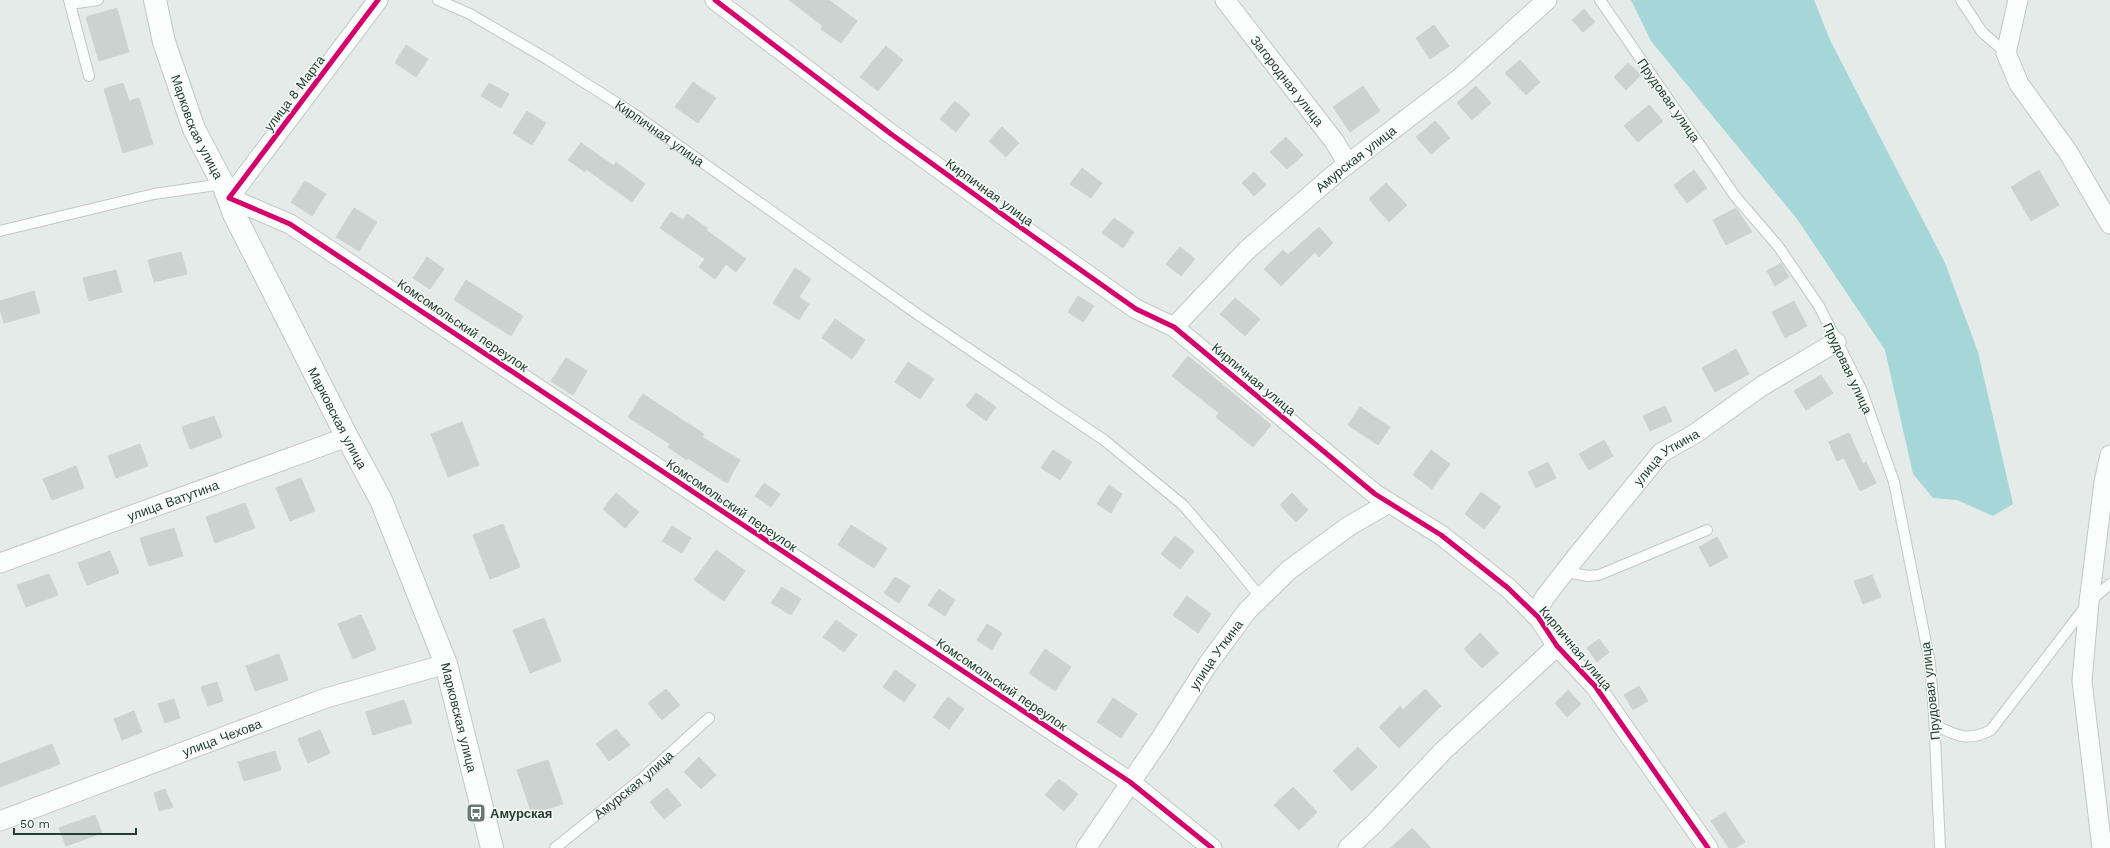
<svg xmlns="http://www.w3.org/2000/svg" width="2110" height="848" font-family="'Work Sans',sans-serif">
<style>
.water{fill:#a6d7d8}
.building{fill:#ccd2cf;stroke:#ced3d0}
.lines{fill:none;stroke-linecap:round;stroke-linejoin:round}
.service-casing{stroke:#c2c8c5;stroke-width:12}
.minor-casing{stroke:#c2c8c5;stroke-width:21}
.secondary-casing{stroke:#c0c8c5;stroke-width:24}
.service{stroke:#fbfcfc;stroke-width:10}
.minor{stroke:#fbfcfc;stroke-width:19}
.secondary{stroke:#fbfcfc;stroke-width:22}
.cycleway-casing{stroke:#f4f9f6;stroke-width:8}
.cycleway{stroke:#d6006c;stroke-width:5}
.labels{text-anchor:middle;stroke-width:3;stroke-linejoin:round;paint-order:stroke}
.street-label{font-size:13px;fill:#233e33;stroke:#f4f9f6}
.poi-label{font-size:13px;font-weight:bold;fill:#233e33;stroke:#f4f9f6;text-anchor:start}
</style>
<rect width="100%" height="100%" fill="#e5ebe8"/>
<polygon class="water" points="1631,0 1814,0 1830,40 1945,263 1978,352 2013,504 1993,516 1957,500 1933,498 1913,474 1885,350 1797,219 1651,41"/>
<g class="building">
<polygon points="789,0 829,0 857,21 841,43 821,29 823,26"/>
<polygon points="117,8 129,52 99,61 86,17"/>
<polygon points="1584,9 1595,22 1583,32 1572,20"/>
<polygon points="1434,25 1449,46 1430,59 1416,38"/>
<polygon points="406,45 428,59 416,77 395,63"/>
<polygon points="886,46 903,60 878,91 860,77"/>
<polygon points="1520,60 1540,82 1526,95 1505,73"/>
<polygon points="1628,63 1641,75 1626,90 1614,77"/>
<polygon points="693,82 716,98 698,123 675,107"/>
<polygon points="123,83 129,101 139,98 153,144 123,153 104,89"/>
<polygon points="489,83 509,94 501,108 481,96"/>
<polygon points="1363,86 1380,111 1350,132 1333,107"/>
<polygon points="1476,86 1491,103 1472,120 1457,103"/>
<polygon points="955,101 970,114 956,132 940,119"/>
<polygon points="1649,105 1663,121 1638,142 1624,126"/>
<polygon points="527,111 546,123 532,145 513,133"/>
<polygon points="1435,121 1450,138 1431,154 1416,137"/>
<polygon points="1002,127 1019,143 1006,157 989,141"/>
<polygon points="1286,137 1303,155 1287,169 1270,152"/>
<polygon points="581,143 614,166 616,162 645,184 632,202 586,169 585,172 568,160"/>
<polygon points="1082,168 1102,183 1091,198 1070,184"/>
<polygon points="1694,170 1707,188 1687,203 1674,185"/>
<polygon points="2039,170 2059,205 2031,221 2011,187"/>
<polygon points="1254,172 1266,185 1254,196 1242,183"/>
<polygon points="305,181 326,194 312,216 291,202"/>
<polygon points="1386,183 1407,205 1389,222 1369,199"/>
<polygon points="354,208 377,222 359,251 336,237"/>
<polygon points="1736,208 1752,232 1726,245 1713,220"/>
<polygon points="671,212 683,220 687,214 707,228 706,230 746,259 736,272 726,264 715,279 699,267 705,259 660,228"/>
<polygon points="1114,218 1134,232 1123,248 1102,233"/>
<polygon points="1319,227 1333,243 1319,257 1315,252 1281,286 1264,269 1283,250 1288,255"/>
<polygon points="1180,247 1195,259 1181,276 1166,264"/>
<polygon points="181,252 187,274 154,282 148,260"/>
<polygon points="427,257 444,269 430,289 413,278"/>
<polygon points="1781,263 1789,277 1775,286 1767,271"/>
<polygon points="795,268 811,279 799,297 809,304 799,320 773,303"/>
<polygon points="116,270 122,292 89,301 83,278"/>
<polygon points="466,280 523,316 511,336 454,300"/>
<polygon points="34,291 40,313 4,323 0,309 0,301"/>
<polygon points="1078,296 1094,306 1083,322 1068,312"/>
<polygon points="1235,298 1260,319 1245,336 1220,314"/>
<polygon points="1794,301 1807,326 1785,338 1772,312"/>
<polygon points="835,319 865,340 852,359 822,338"/>
<polygon points="1736,349 1749,374 1715,392 1702,368"/>
<polygon points="1188,356 1271,425 1253,447 1216,417 1219,413 1172,376"/>
<polygon points="566,358 587,371 573,395 551,381"/>
<polygon points="908,362 934,379 920,399 895,382"/>
<polygon points="1821,375 1833,393 1806,410 1794,391"/>
<polygon points="976,393 996,407 986,421 966,406"/>
<polygon points="643,394 704,434 702,437 740,460 727,483 688,458 687,460 668,447 670,444 628,417"/>
<polygon points="1665,406 1672,421 1650,431 1643,416"/>
<polygon points="1360,407 1390,427 1378,445 1348,425"/>
<polygon points="214,416 222,437 190,449 182,427"/>
<polygon points="462,422 479,465 448,477 431,434"/>
<polygon points="1849,433 1863,464 1866,462 1876,483 1860,491 1844,458 1837,461 1829,442"/>
<polygon points="1604,440 1613,456 1589,470 1579,454"/>
<polygon points="140,444 148,466 116,478 108,456"/>
<polygon points="1053,450 1072,462 1060,480 1041,468"/>
<polygon points="1431,450 1450,464 1432,489 1413,475"/>
<polygon points="1548,462 1556,478 1536,488 1528,472"/>
<polygon points="76,466 84,488 52,500 43,479"/>
<polygon points="301,478 315,511 290,521 276,488"/>
<polygon points="764,483 780,494 771,507 755,496"/>
<polygon points="1109,485 1122,494 1111,513 1097,504"/>
<polygon points="1481,492 1501,507 1484,529 1465,514"/>
<polygon points="616,493 639,512 625,528 603,509"/>
<polygon points="1292,493 1308,510 1296,522 1280,505"/>
<polygon points="245,503 255,528 215,543 206,517"/>
<polygon points="503,524 520,567 490,579 473,535"/>
<polygon points="851,525 887,548 874,568 838,545"/>
<polygon points="672,526 691,538 682,553 662,541"/>
<polygon points="174,528 183,556 149,566 140,538"/>
<polygon points="1175,536 1194,551 1180,569 1161,554"/>
<polygon points="1717,537 1728,557 1710,567 1699,547"/>
<polygon points="716,550 745,571 724,601 694,580"/>
<polygon points="110,551 119,573 87,585 78,563"/>
<polygon points="49,574 58,595 26,607 17,585"/>
<polygon points="1872,575 1881,597 1863,604 1854,581"/>
<polygon points="895,577 910,586 899,603 884,593"/>
<polygon points="782,587 801,599 791,615 771,603"/>
<polygon points="939,589 955,600 945,616 928,605"/>
<polygon points="1187,596 1211,614 1198,633 1173,615"/>
<polygon points="361,615 376,649 353,659 338,624"/>
<polygon points="544,618 561,661 530,673 513,630"/>
<polygon points="836,620 857,635 844,652 823,637"/>
<polygon points="987,624 1002,633 992,650 977,640"/>
<polygon points="1480,633 1499,653 1482,668 1464,649"/>
<polygon points="1599,639 1609,652 1597,662 1587,648"/>
<polygon points="1045,649 1071,667 1055,691 1029,673"/>
<polygon points="279,654 288,680 255,691 246,666"/>
<polygon points="895,670 916,685 904,702 883,687"/>
<polygon points="217,682 223,701 208,706 201,687"/>
<polygon points="1639,686 1648,701 1633,710 1624,695"/>
<polygon points="666,689 680,705 662,720 648,703"/>
<polygon points="1425,689 1441,706 1399,748 1379,727 1400,706 1403,710"/>
<polygon points="1568,690 1581,704 1567,717 1555,703"/>
<polygon points="948,697 964,709 949,729 933,717"/>
<polygon points="1113,698 1137,714 1121,738 1097,722"/>
<polygon points="174,699 180,718 165,723 158,704"/>
<polygon points="404,700 412,723 373,735 366,712"/>
<polygon points="134,711 142,732 122,740 114,719"/>
<polygon points="616,729 630,745 609,761 596,744"/>
<polygon points="320,730 330,753 308,763 298,739"/>
<polygon points="52,744 60,764 0,787 0,764"/>
<polygon points="1358,747 1377,767 1352,791 1333,771"/>
<polygon points="275,751 281,770 244,781 238,762"/>
<polygon points="699,757 716,775 701,789 684,772"/>
<polygon points="548,760 563,804 532,814 517,770"/>
<polygon points="1059,779 1078,794 1064,811 1045,795"/>
<polygon points="1293,787 1317,812 1299,830 1274,805"/>
<polygon points="667,788 681,805 664,819 650,802"/>
<polygon points="165,789 173,807 159,811 154,793"/>
<polygon points="1725,812 1745,842 1735,848 1729,848 1711,821"/>
<polygon points="95,815 102,833 66,846 59,828"/>
<polygon points="1412,828 1431,848 1391,848"/>
</g>
<g class="lines">
<defs>
<g id="service">
<polyline points="69,0 89,76"/>
<path id="s1" d="M 438,0 L 470,14 L 547,59 L 631,112 L 920,316 L 1104,440 L 1183,505 L 1226,555 L 1261,598"/>
<polyline points="1600,0 1735,196 1778,246 1819,306 1862,391 1894,482 1930,663 1934,715 1940,848"/>
<polyline points="1961,0 1982,32 2006,53"/>
<polyline points="70,4 98,0"/>
<polyline points="0,231 154,194 223,184"/>
<polyline points="1566,572 1588,576 1599,575 1707,530"/>
<path d="M 1935,725 C 1957,736 1968,742 1991,730 L 2089,602 L 2110,584"/>
<path id="s2" d="M 555,848 L 645,776 L 709,718"/>
</g>
<g id="minor">
<polyline points="378,0 229,198 290,224 1130,782 1212,848"/>
<polyline points="715,0 891,134 1010,220 1136,309 1174,327 1375,494 1441,535 1508,588 1538,617 1557,646 1595,686 1708,848"/>
<path id="s3" d="M 1225,0 L 1334,141 L 1348,164"/>
<polyline points="2018,0 2006,53 2019,84 2068,152 2110,224"/>
<path id="s4" d="M 1174,327 L 1247,250 L 1336,173 L 1460,78 L 1547,0"/>
<path id="s5" d="M 0,563 L 347,437"/>
<path id="s6" d="M 1535,615 L 1545,597 L 1577,556 L 1661,453 L 1696,433 L 1762,386 L 1836,342"/>
<path id="s7" d="M 0,821 L 326,698 L 446,664"/>
<path id="s8" d="M 1086,848 L 1161,738 L 1208,664 L 1247,611 L 1289,570 L 1349,526 L 1389,503"/>
<polyline points="1348,848 1374,824 1443,751 1557,646"/>
<polyline points="2102,848 2082,681 2089,602 2104,482 2110,455"/>
</g>
<g id="secondary">
<path id="s9" d="M 155,0 L 164,42 L 194,129 L 223,184 L 234,214 L 347,437 L 381,500 L 446,664 L 492,848"/>
</g>
</defs>
<use href="#service" class="service-casing"/>
<use href="#minor" class="minor-casing"/>
<use href="#secondary" class="secondary-casing"/>
<use href="#service" class="service"/>
<use href="#minor" class="minor"/>
<use href="#secondary" class="secondary"/>
<defs>
<g id="cycleway">
<polyline points="378,0 229,198 290,224 1130,782 1212,848"/>
<polyline points="715,0 891,134 1010,220 1136,309 1174,327 1375,494 1441,535 1508,588 1538,617 1557,646 1595,686 1708,848"/>
</g>
</defs>
<use href="#cycleway" class="cycleway-casing"/>
<use href="#cycleway" class="cycleway"/>
</g>
<defs>
<symbol id="bus-square" viewBox="-11 -11 22 22"><rect x="-9" y="-9" width="18" height="18" rx="4" fill="#677b72" stroke="#f4f9f6"/><path d="M-5-6H5V4H4V6H2V4H-2V6H-4V4H-5ZM-3.5-4V0h7V-4ZM-3.5 1.2v1.5H-2V1.2ZM2 1.2v1.5H3.5V1.2Z" fill="#fff"/></symbol>
</defs>
<g fill-rule="evenodd">
<use href="#bus-square" x="465" y="802" width="22" height="22"/>
</g>
<g class="labels">
<g class="street-label">
<text dy="5" stroke="none"><textPath href="#s3" startOffset="102">Загородная улица</textPath></text>
<text transform="translate(294 93) rotate(-53)" y="5">улица 8 Марта</text>
<text transform="translate(1669 100) rotate(55)" y="5">Прудовая улица</text>
<text dy="5" stroke="none"><textPath href="#s9" startOffset="134">Марковская улица</textPath></text>
<text dy="5" stroke="none"><textPath href="#s1" startOffset="259">Кирпичная улица</textPath></text>
<text dy="5" stroke="none"><textPath href="#s4" startOffset="248">Амурская улица</textPath></text>
<text transform="translate(990 192) rotate(36)" y="5">Кирпичная улица</text>
<text transform="translate(463 325) rotate(34)" y="5">Комсомольский переулок</text>
<text transform="translate(1848 368) rotate(65)" y="5">Прудовая улица</text>
<text transform="translate(1254 379) rotate(40)" y="5">Кирпичная улица</text>
<text dy="5" stroke="none"><textPath href="#s9" startOffset="458">Марковская улица</textPath></text>
<text dy="5" stroke="none"><textPath href="#s6" startOffset="207">улица Уткина</textPath></text>
<text dy="5" stroke="none"><textPath href="#s5" startOffset="184">улица Ватутина</textPath></text>
<text transform="translate(732 505) rotate(34)" y="5">Комсомольский переулок</text>
<text transform="translate(1576 648) rotate(50)" y="5">Кирпичная улица</text>
<text dy="5" stroke="none"><textPath href="#s8" startOffset="233">улица Уткина</textPath></text>
<text transform="translate(1002 684) rotate(34)" y="5">Комсомольский переулок</text>
<text transform="translate(1930 691) rotate(-96)" y="5">Прудовая улица</text>
<text dy="5" stroke="none"><textPath href="#s9" startOffset="782">Марковская улица</textPath></text>
<text dy="5" stroke="none"><textPath href="#s7" startOffset="237">улица Чехова</textPath></text>
<text dy="5" stroke="none"><textPath href="#s2" startOffset="101">Амурская улица</textPath></text>
</g>
<g class="poi-label">
<text x="490" y="818">Амурская</text>
</g>
</g>
<path d="M14 828v6h122v-6" fill="none" stroke="#233e33" stroke-width="2"/>
<text x="20" y="828" font-size="12" fill="#233e33" stroke="#f4f9f6" stroke-width="3" paint-order="stroke">50 m</text>
</svg>
